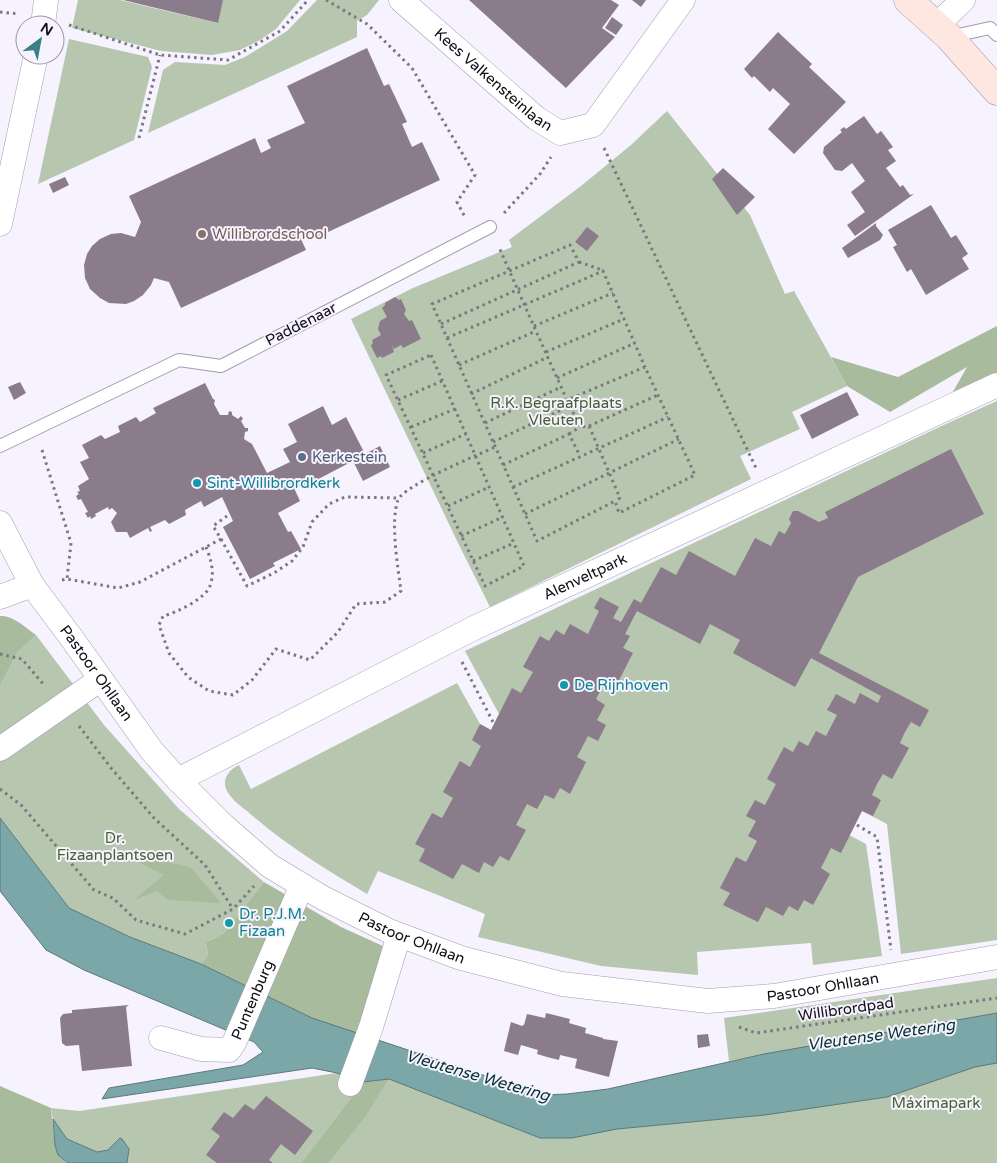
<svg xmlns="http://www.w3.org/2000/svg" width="997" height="1163" font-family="'Varela Round',sans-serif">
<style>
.green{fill:#b7c6ae}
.forest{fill:#a8bb9c}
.water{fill:#7ba7a8;stroke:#5b797c}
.building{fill:#8b7c8b}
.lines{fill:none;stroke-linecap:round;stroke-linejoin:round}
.lane-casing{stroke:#a39cb0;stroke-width:14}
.street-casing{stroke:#a39cb0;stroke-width:25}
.secondary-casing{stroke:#a39cb0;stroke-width:29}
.path{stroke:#7a7780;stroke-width:3;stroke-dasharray:2.5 4;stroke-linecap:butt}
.lane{stroke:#fff;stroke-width:12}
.street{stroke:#fff;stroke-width:24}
.secondary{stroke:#fee7e1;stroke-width:28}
.education-dot{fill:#8d6e63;stroke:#f6f2fe;stroke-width:2}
.service-dot{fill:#5c6f8a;stroke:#f6f2fe;stroke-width:2}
.culture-dot{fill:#0f9aa8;stroke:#f6f2fe;stroke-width:2}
.labels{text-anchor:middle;stroke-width:4;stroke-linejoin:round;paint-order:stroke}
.street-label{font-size:15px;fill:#100e15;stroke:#f6f2fe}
.education-label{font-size:15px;fill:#785e54;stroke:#f6f2fe;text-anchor:start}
.park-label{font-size:15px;fill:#456032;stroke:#f6f2fe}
.service-label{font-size:15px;fill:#4e5e75;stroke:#f6f2fe;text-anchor:start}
.culture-label{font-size:15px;fill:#0d838f;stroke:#f6f2fe;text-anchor:start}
.water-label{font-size:16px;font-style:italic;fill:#053333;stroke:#f6f2fe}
</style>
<rect width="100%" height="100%" fill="#f6f2fe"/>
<g class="green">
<polygon points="78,0 120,0 217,23 223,0 300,0 276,29 260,40 240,50 212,55 161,51 72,28"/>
<polygon points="317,0 379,0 367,15 357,21 357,37 148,133 163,70 175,62 225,65 245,57 287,31"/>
<polygon points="69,39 148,57 152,67 134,140 38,184"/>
<polygon points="667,111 750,215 785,294 794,291 847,386 792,412 800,429 740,456 751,479 490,607 459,545 351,319 413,288 512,247 509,240 581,186 631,145"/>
<path d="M 997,401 L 997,940 L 901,954 L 887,824 L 862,811 L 849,835 L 866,844 L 882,956 L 813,965 L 811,943 L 697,952 L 698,975 L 601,966 L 478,937 L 485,914 L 378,871 L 367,894 C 325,869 284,844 247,811 C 239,805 230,798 226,789 C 222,778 230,769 239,765 L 251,789 L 457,683 L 480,724 L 491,730 L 499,714 L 465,651 L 948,423 Z"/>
<polygon points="36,635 104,725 179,809 264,882 223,934 206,942 208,955 201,964 130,937 69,908 0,818 0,686 17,653"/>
<polygon points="997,978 997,1013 729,1061 724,1018"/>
<polygon points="997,1028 997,1163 316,1163 393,1067 561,1110"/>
<polygon points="337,1073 363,1082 301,1163 127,1163 129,1149 120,1138 108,1151 97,1152 82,1147 67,1139 53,1119 51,1108 79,1111"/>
</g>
<g class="forest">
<polygon points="997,326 997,373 950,397 967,367 890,412 847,386 831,357 898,377"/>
<path d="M 0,616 C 13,615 26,628 36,635 L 17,653 L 0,686 Z"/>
<polygon points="143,857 190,867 221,903 169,900 156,891 134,900 164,875 140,863"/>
<polygon points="264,882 341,927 405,956 377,1040 312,1018 201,964 208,955 206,942 223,934"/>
<polygon points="389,1078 365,1117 328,1163 301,1163 363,1082"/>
<polygon points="0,1086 51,1108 55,1145 58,1155 67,1163 0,1163"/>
</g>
<g class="water">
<polygon points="0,818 69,908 130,937 201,964 312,1018 543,1095 567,1094 608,1089 764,1054 997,1013 997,1063 975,1067 887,1097 765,1115 617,1129 572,1138 540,1138 389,1079 363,1082 337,1073 312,1068 102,1099 109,1088 243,1065 263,1052 254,1042 84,970 46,950 0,891"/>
<polygon points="53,1119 67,1139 97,1152 108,1150 120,1138 122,1139 129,1149 127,1163 68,1163 58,1155 55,1145"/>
</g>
<g class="building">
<polygon points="123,0 223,0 218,23"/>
<polygon points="469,0 611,0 619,5 602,28 615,37 566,88"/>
<polygon points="632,0 646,0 641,7"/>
<polygon points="612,17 623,25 616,35 605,28"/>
<polygon points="778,32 812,64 809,67 846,102 794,154 768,129 790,104 773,88 770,92 754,76 752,78 744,69"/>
<polygon points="367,48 384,86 389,84 407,122 402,124 412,147 422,142 440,180 313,239 310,232 300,237 306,250 181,308 169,282 154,278 151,285 143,295 134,301 126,304 109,303 100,298 90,289 85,278 84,265 87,254 92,246 100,239 111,234 121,233 135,237 141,222 129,196 255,138 261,153 271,148 267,140 305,123 287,86"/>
<polygon points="864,116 877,134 881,131 893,147 888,150 896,161 886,168 900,187 903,185 910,195 914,194 855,236 847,225 865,212 851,192 865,181 852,163 842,171 835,170 823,153 824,147 842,132 840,130 844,127 846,129"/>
<polygon points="723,168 755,197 737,215 712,179"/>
<polygon points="65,177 69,185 53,193 49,184"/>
<polygon points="931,205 951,238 956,235 968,254 962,258 969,269 926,295 911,269 907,272 893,247 897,245 888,230"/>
<polygon points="876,223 876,226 883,235 880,240 848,258 842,248"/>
<polygon points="587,227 599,236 587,251 575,242"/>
<polygon points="395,297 399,300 401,299 406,310 404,314 409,321 412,320 421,339 403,348 401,345 394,349 392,345 394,352 382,358 381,356 377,358 371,346 373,342 372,340 381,335 378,329 380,321 387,317 382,308 385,305 385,303"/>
<polygon points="20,382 26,393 14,400 8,387"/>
<polygon points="205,383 213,399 215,400 214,404 220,415 228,415 229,411 232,412 232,415 238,419 241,416 243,419 241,421 245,428 248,428 248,431 245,432 244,439 252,444 267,473 290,462 283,449 297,442 288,424 323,406 332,425 346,417 365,454 380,446 390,467 363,481 353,461 303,487 301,485 294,488 300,501 278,513 288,532 291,531 301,549 273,563 275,566 250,579 223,527 233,521 222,497 204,507 201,501 185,510 186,515 169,524 165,520 150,527 152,531 150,532 148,528 130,538 127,532 116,532 111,522 117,513 112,508 109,510 108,507 95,514 96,516 91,519 90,516 88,518 85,513 88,512 81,499 78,500 76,496 79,494 77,492 80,491 78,486 89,479 80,462 89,458 82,445 101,435 105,439 120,432 118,426 136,417 140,422 156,413 153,408"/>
<polygon points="847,392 859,415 812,439 800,415"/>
<polygon points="951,449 984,514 858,577 819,653 929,710 920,727 911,722 905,732 900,743 909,748 892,779 883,774 877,784 872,795 881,800 873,816 862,811 841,853 831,848 821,868 830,874 813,905 804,900 798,911 789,906 783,916 766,907 758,922 723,905 730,893 720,888 736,857 746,862 757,841 748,836 756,821 746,816 755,800 765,805 776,784 767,779 784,747 793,752 799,741 808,746 816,731 826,736 837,715 827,710 836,694 855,704 860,693 878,703 881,696 811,658 795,687 733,653 740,640 710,624 700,644 637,611 625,634 630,636 623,648 633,653 617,684 607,679 596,699 605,705 597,720 606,725 598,741 588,736 577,757 586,762 570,794 560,788 554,799 545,795 537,809 527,804 516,825 526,830 509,861 500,856 493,867 484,862 479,873 462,864 453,879 419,861 425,849 415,844 432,813 442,818 453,798 443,792 460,761 470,767 481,746 472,740 480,724 491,730 512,688 521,693 533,672 523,667 540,636 549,641 556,630 564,635 570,624 588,634 599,611 594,608 600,597 619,607 613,618 621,622 634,599 641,603 661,567 676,575 689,551 735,576 755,538 771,546 779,531 785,534 791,523 789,519 793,511 798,511 819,522 828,518 825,512"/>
<polygon points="129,1005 126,1007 132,1066 82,1071 79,1045 66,1046 62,1043 60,1018 63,1014 72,1013 72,1010"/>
<polygon points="546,1013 570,1019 569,1023 586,1028 585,1033 603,1038 603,1039 618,1041 609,1077 575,1068 577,1059 560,1055 559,1060 547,1057 537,1054 538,1050 521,1045 518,1055 504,1051 511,1022 522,1026 523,1025 524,1025 527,1014 545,1018"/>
<polygon points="708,1034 710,1046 698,1048 697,1035"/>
<polygon points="266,1096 313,1131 295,1155 281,1144 269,1160 273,1163 217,1163 206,1155 220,1136 211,1129 224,1112 233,1118 245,1104 254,1110"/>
</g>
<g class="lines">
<defs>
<g id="lane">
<polyline points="949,37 990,28 997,35"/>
<polyline points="0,446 179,360 221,366 490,227"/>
</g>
<g id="street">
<path id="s1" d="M 401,0 L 536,118 L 560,133 L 593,125 L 683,0"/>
<polyline points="43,25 46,0"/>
<polyline points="937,25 963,0"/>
<polyline points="0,224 36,55"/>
<path id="s2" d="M 0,523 L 32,585 L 73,640 L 152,751 L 178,780 L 224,826 L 270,866 L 323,898 L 389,931 L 461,958 L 562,984 L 708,1001 L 774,996 L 997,957"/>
<polyline points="0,597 32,585"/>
<polyline points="0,749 101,679"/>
<path id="s3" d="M 178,780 L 472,629 L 997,385"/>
<path id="s4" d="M 161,1038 L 201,1049 L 229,1050 L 234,1043 L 302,885"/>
<polyline points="350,1084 371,1027 399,935"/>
</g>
<polyline id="secondary" points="908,0 949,37 997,91"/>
</defs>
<use href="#lane" class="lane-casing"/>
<use href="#street" class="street-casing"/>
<use href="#secondary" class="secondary-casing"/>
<g class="path">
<polyline points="326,0 367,24 412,68 475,175 457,202 465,217"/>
<polyline points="0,12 19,14"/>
<polyline points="69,25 160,55 228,60 280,31 308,0"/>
<polyline points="139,138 160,55"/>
<polyline points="604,148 756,468"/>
<polyline points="504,213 540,174 551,157"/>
<polyline points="579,262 602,270"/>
<path d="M 441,324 L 579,262 L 570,245 L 432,304 L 537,541 L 615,501 L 619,513 L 695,475 L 645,367 L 567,400 C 544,349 521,298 499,247"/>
<polyline points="534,326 613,293"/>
<polyline points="447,338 603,271 645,367"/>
<polyline points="546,352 624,319"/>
<polygon points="431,355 524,566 485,586 386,375"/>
<polyline points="459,365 536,331"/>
<polyline points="557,378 635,343"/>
<polyline points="471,394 548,357"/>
<polyline points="398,400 442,381"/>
<polyline points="570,406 580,427 589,426 620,498 615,501"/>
<polyline points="485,423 561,387"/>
<polyline points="589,426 658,395"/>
<polyline points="411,427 455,409"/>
<polyline points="569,434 580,427"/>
<polyline points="493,442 570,406 567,400"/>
<polyline points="42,450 71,543 67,579"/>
<polyline points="423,453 466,434"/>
<polyline points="503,465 569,434 580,456"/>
<polyline points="513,487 668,417"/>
<polyline points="448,506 489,487"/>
<polyline points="525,514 679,439"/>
<polyline points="461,536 503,517"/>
<polyline points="221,539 247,586 274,573 292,561 303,547 312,522 329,504 345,497 399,498"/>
<path d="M 206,547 C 211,559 215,573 210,586 C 205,599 176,613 163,616 L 159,625 L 169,653 L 188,677 L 209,691 L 233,695 L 252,680 L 276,649 L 310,660 L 338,632 L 356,604 L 385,602 L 401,591 C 398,567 390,522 398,500 C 404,485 478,455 495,447"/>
<polyline points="473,561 514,543"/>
<polyline points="62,580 67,579 118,588 140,582 221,539 213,526 227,516"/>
<polyline points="0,654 22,659 44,685"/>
<polyline points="462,662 493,722"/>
<polyline points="79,726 111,768 154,818 205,865 233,909"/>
<polyline points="0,789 21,805 94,890 113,898 136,920 185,934 233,909 254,886"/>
<polyline points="857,825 877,837 891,950"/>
<polyline points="739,1027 756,1033 997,998"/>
</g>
<use href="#lane" class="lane"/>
<use href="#street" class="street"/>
<use href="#secondary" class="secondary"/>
</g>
<circle class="education-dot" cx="202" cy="234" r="5"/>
<circle class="service-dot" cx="302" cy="457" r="5"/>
<g class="culture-dot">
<circle cx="197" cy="483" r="5"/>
<circle cx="564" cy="685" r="5"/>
<circle cx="229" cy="923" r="5"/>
</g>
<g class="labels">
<g class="street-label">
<text dy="5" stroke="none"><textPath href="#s1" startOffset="122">Kees Valkensteinlaan</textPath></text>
<text transform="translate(301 324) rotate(-27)" y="5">Paddenaar</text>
<text dy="5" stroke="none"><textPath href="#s3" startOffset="455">Alenveltpark</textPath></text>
<text dy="5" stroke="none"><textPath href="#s2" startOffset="179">Pastoor Ohllaan</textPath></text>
<text dy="5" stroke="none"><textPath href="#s2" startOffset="599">Pastoor Ohllaan</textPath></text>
<text dy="5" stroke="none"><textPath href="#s2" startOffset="1019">Pastoor Ohllaan</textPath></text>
<text dy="5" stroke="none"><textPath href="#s4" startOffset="125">Puntenburg</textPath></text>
<text transform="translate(846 1009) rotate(-8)" y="5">Willibrordpad</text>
</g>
<g class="education-label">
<text x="212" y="239">Willibrordschool</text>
</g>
<g class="park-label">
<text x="556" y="408">R.K. Begraafplaats<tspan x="556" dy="17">Vleuten</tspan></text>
<text x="115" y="843">Dr.<tspan x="115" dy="17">Fizaanplantsoen</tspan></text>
<text x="936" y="1108">Máximapark</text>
</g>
<g class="service-label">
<text x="312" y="462">Kerkestein</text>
</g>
<g class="culture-label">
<text x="207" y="488">Sint-Willibrordkerk</text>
<text x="574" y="690">De Rijnhoven</text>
<text x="239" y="919">Dr. P.J.M.<tspan x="239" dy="17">Fizaan</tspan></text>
</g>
<g class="water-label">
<text transform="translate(881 1034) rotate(-8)" y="6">Vleutense Wetering</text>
<text transform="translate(478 1075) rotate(16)" y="6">Vleutense Wetering</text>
</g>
</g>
<g transform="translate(40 40) rotate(32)"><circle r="24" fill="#f6f2fe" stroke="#9a97a1"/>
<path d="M0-4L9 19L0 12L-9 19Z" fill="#388088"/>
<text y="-8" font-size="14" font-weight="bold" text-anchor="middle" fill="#100e15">N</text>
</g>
</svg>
